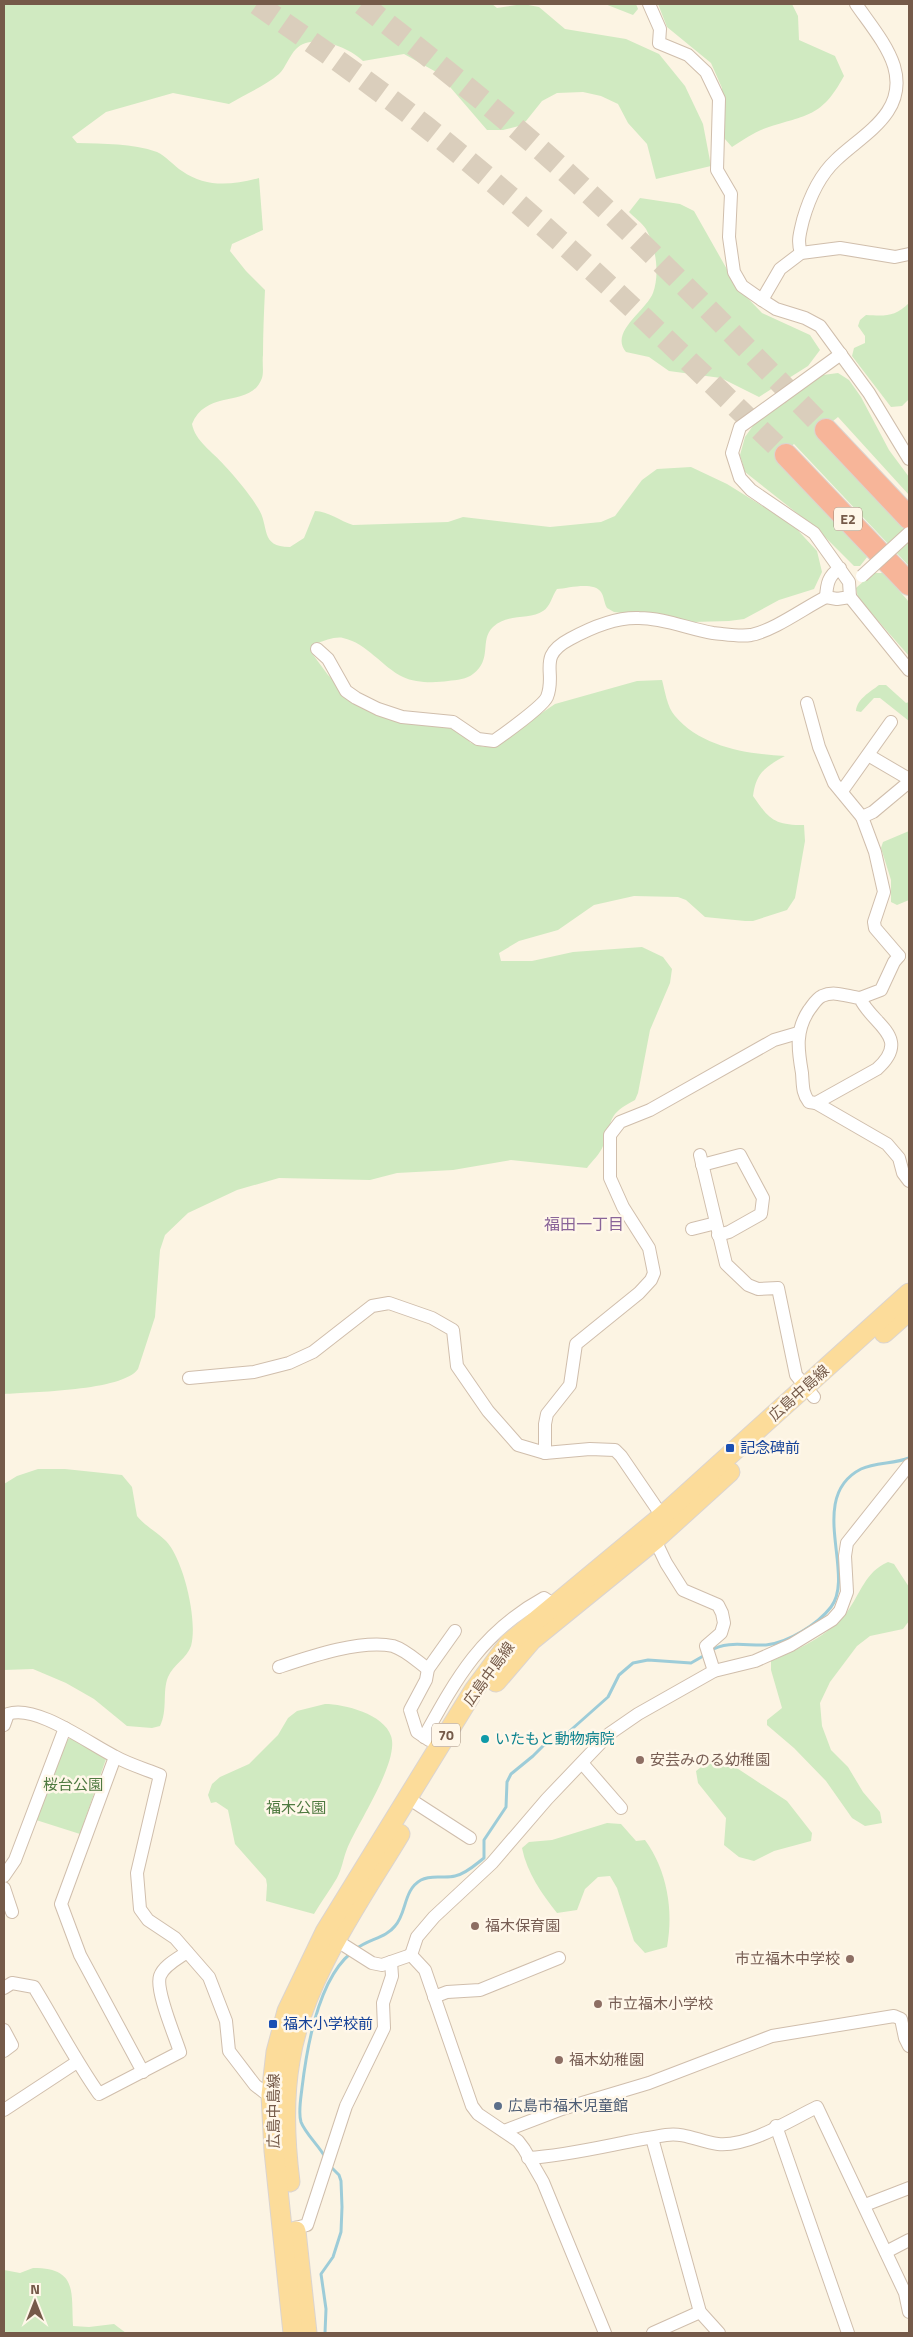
<svg xmlns="http://www.w3.org/2000/svg" width="913" height="2337" font-family="'Titillium Web','Noto Sans JP',sans-serif">
<style>
.green{fill:#d0eac1}
.lines{fill:none;stroke-linecap:round;stroke-linejoin:round}
.stream{stroke:#9dccd8;stroke-width:3}
.motorway-tunnel{stroke:#dacebc;stroke-width:22;stroke-dasharray:22 11;stroke-linecap:butt}
.minor-casing{stroke:#d0beac;stroke-width:14}
.primary-casing{stroke:#dbd4d0;stroke-width:21}
.motorway-casing{stroke:#dbd4d0;stroke-width:24}
.minor{stroke:#fff;stroke-width:12}
.primary{stroke:#fcdc9a;stroke-width:19}
.motorway{stroke:#f7b599;stroke-width:22}
.minor-bridge-casing{stroke:#d0beac;stroke-width:14;stroke-linecap:butt}
.minor-bridge{stroke:#fff;stroke-width:12}
.transit-dot{fill:#1a4fb4;stroke:#fff7e9;stroke-width:2}
.culture-dot{fill:#0f9aa8;stroke:#fff7e9;stroke-width:2}
.education-dot{fill:#8d6e63;stroke:#fff7e9;stroke-width:2}
.service-dot{fill:#5c6f8a;stroke:#fff7e9;stroke-width:2}
.labels{text-anchor:middle;stroke-width:5;stroke-linejoin:round;paint-order:stroke}
.shield{fill:#fff7e9;stroke:#9e8979;stroke-width:1}
.shield-label{font-size:14px;font-weight:bold;fill:#755a49}
.street-label{font-size:15px;fill:#755a49;stroke:#fff7e9}
.transit-label{font-size:15px;fill:#164399;stroke:#fff7e9;text-anchor:start}
.culture-label{font-size:15px;fill:#0d838f;stroke:#fff7e9;text-anchor:start}
.education-label{font-size:15px;fill:#785e54;stroke:#fff7e9;text-anchor:start}
.park-label{font-size:15px;fill:#4f7a41;stroke:#fff7e9}
.service-label{font-size:15px;fill:#4e5e75;stroke:#fff7e9;text-anchor:start}
.neighbourhood-label{font-size:16px;fill:#896498;stroke:#fff7e9}
</style>
<rect width="100%" height="100%" fill="#fcf4e3"/>
<g class="green">
<path d="M 4,4 L 492,4 L 497,8 L 523,4 L 539,7 L 565,29 L 626,39 L 659,54 L 685,86 L 703,124 L 711,166 L 656,179 L 647,144 L 628,123 L 618,104 L 601,96 L 583,92 L 557,93 L 542,101 L 526,121 L 519,126 L 503,130 L 487,130 L 438,73 L 404,54 L 363,61 C 349,47 312,32 296,49 C 289,56 286,67 279,74 C 265,86 244,95 229,104 L 173,93 L 106,112 L 72,137 L 77,143 C 104,144 132,143 157,152 C 166,156 174,166 182,171 C 206,188 232,185 259,178 L 263,230 L 232,244 L 230,251 L 246,271 L 265,290 C 264,311 263,333 263,355 C 262,362 264,372 262,378 C 251,409 207,388 192,424 C 195,441 213,452 224,465 C 236,478 249,493 258,508 C 270,526 259,547 290,547 L 304,538 L 315,511 C 328,511 340,521 353,525 L 448,522 L 463,517 L 550,527 L 601,522 L 615,516 L 642,480 L 657,469 L 691,467 L 727,484 L 793,525 L 817,551 L 822,572 L 814,589 L 779,600 L 744,619 L 729,621 L 693,622 L 614,612 L 607,608 C 604,603 604,596 601,592 C 594,581 568,588 557,589 C 552,596 550,607 543,611 C 530,620 508,613 493,627 C 479,640 493,659 473,674 C 467,679 457,680 448,681 C 435,683 415,683 403,677 C 382,667 367,643 343,638 C 336,636 324,641 317,643 L 311,652 L 328,675 L 361,706 L 457,730 L 471,743 L 484,747 L 496,744 L 555,704 L 637,681 L 662,680 C 665,691 667,707 675,716 C 701,747 747,754 785,756 C 765,767 756,773 753,796 C 769,819 774,825 804,825 L 805,841 L 795,898 L 787,910 L 753,921 L 745,921 L 705,917 L 686,900 L 678,897 L 634,896 L 594,905 L 558,930 L 519,941 L 499,953 L 501,961 L 532,961 L 573,952 L 642,947 L 663,957 L 672,969 L 670,983 L 650,1030 L 638,1093 L 635,1100 C 606,1115 614,1119 603,1146 C 600,1154 592,1161 587,1168 L 511,1160 L 453,1170 L 397,1173 L 370,1180 L 279,1178 L 237,1190 L 188,1213 L 165,1235 L 160,1250 L 155,1317 L 138,1369 C 123,1391 31,1392 4,1394 Z"/>
<polygon points="605,4 636,4 638,9 633,15"/>
<path d="M 658,4 L 792,4 L 798,16 L 799,40 L 835,56 L 844,76 C 821,118 808,114 766,128 C 754,132 743,140 732,147 L 724,138 L 722,88 L 711,63 L 667,27 Z"/>
<path d="M 640,198 L 680,204 L 694,211 L 737,287 L 762,313 L 810,335 L 820,350 L 808,366 L 759,397 L 721,378 L 669,371 L 649,357 L 626,352 C 609,332 646,311 653,293 C 660,274 656,247 646,229 C 642,223 634,217 629,212 Z"/>
<path d="M 909,303 L 909,399 L 902,406 L 891,407 L 852,356 L 854,348 L 865,343 L 865,336 L 858,326 L 860,320 L 866,315 C 885,316 895,317 909,303 Z"/>
<polygon points="838,373 849,380 861,397 889,450 909,477 909,495 838,417 822,430 909,529 909,566 794,444 778,457 868,556 860,566 854,566 817,529 745,472 740,455 745,437 757,420 823,375"/>
<polygon points="873,573 884,573 909,602 909,656 858,598 856,588"/>
<path d="M 879,685 L 886,685 L 906,703 L 909,702 L 909,721 L 880,698 L 874,698 L 861,712 L 856,711 C 857,699 870,692 879,685 Z"/>
<polygon points="909,831 909,900 897,905 891,902 891,880 881,848 883,842"/>
<path d="M 38,1469 L 65,1469 L 122,1475 L 132,1487 L 137,1516 C 145,1526 157,1532 166,1541 C 184,1560 198,1622 191,1646 C 187,1658 173,1665 168,1677 C 162,1692 168,1710 160,1726 L 152,1728 L 127,1726 L 94,1699 L 66,1683 L 33,1669 L 4,1670 L 4,1484 L 17,1476 Z"/>
<path d="M 888,1562 L 894,1564 L 909,1587 L 909,1621 L 903,1629 L 870,1636 L 857,1646 L 830,1682 L 820,1703 L 822,1726 L 831,1750 L 848,1767 L 863,1792 L 880,1812 L 882,1823 L 865,1826 L 852,1818 L 826,1781 L 794,1748 L 767,1725 L 767,1720 L 782,1708 L 771,1670 L 771,1661 C 797,1650 830,1635 847,1612 C 861,1593 865,1572 888,1562 Z"/>
<path d="M 325,1704 C 344,1704 384,1714 391,1736 C 400,1761 357,1824 347,1849 C 343,1859 342,1869 337,1878 C 330,1890 321,1902 314,1914 L 266,1901 L 267,1885 L 266,1879 L 235,1844 L 228,1810 L 216,1802 L 211,1803 L 208,1795 L 212,1784 L 220,1777 L 249,1764 L 278,1735 L 288,1718 L 297,1711 Z"/>
<polygon points="71,1738 106,1759 80,1834 36,1820 65,1740"/>
<polygon points="720,1757 787,1801 812,1833 811,1841 774,1851 754,1861 739,1857 724,1845 726,1818 698,1783 696,1771 709,1761"/>
<path d="M 607,1823 L 621,1824 L 636,1841 L 645,1840 C 667,1870 674,1911 667,1947 L 645,1953 L 634,1941 L 617,1888 L 610,1876 L 598,1877 L 585,1889 L 577,1910 L 557,1913 C 542,1894 527,1873 522,1848 L 529,1842 L 552,1840 Z"/>
<path d="M 33,2268 C 78,2268 71,2292 73,2326 L 89,2327 L 114,2324 L 126,2333 L 4,2333 L 4,2270 L 20,2273 Z"/>
</g>
<g class="lines">
<g class="stream">
<path d="M 710,1651 C 727,1640 747,1646 766,1645 C 788,1643 818,1624 831,1607 C 856,1575 806,1497 861,1469 C 875,1462 894,1464 909,1458"/>
<path d="M 356,1949 C 368,1939 386,1938 395,1926 C 407,1913 403,1890 421,1880 C 432,1874 444,1879 455,1876 C 466,1874 476,1864 484,1858 L 484,1840 L 506,1807 L 507,1782 L 511,1774 L 533,1756 L 543,1746 L 563,1737 L 608,1697 L 619,1675 L 633,1663 L 648,1660 L 691,1663 L 705,1655"/>
<path d="M 325,2157 C 319,2146 305,2133 301,2122 C 298,2113 301,2097 302,2088 C 307,2046 318,1980 351,1953"/>
<polyline points="325,2333 326,2309 321,2274 333,2257 341,2232 342,2207 341,2181 339,2175 331,2167"/>
</g>
<g class="motorway-tunnel">
<path d="M 257,4 C 314,44 371,83 425,126 C 552,227 669,342 786,455"/>
<path d="M 362,4 C 436,62 511,121 580,185 C 665,264 746,347 826,430"/>
</g>
<defs>
<g id="minor">
<polyline points="649,4 660,29 659,43 688,55 706,72 719,99 717,170 731,194 729,237 734,272 742,286 762,300 776,309 805,318 820,326 869,393 909,459"/>
<path d="M 801,253 C 797,241 800,233 803,220 C 809,199 820,175 836,160 C 863,134 908,113 894,66 C 887,44 869,23 856,4"/>
<polyline points="762,300 780,269 801,253 840,248 895,257 909,254"/>
<path d="M 840,568 C 828,576 827,584 826,597 L 837,599 L 850,597 L 849,582 L 814,533 L 751,490 L 740,478 L 732,453 L 740,427 L 841,354"/>
<polyline points="850,597 909,670"/>
<path d="M 317,649 L 328,659 L 346,691 L 356,698 L 378,709 L 402,717 L 453,722 L 478,739 L 494,741 C 504,734 543,706 547,697 C 557,672 536,657 570,639 C 590,628 616,617 639,618 C 664,618 689,629 713,633 C 725,634 739,637 751,635 C 775,630 804,608 826,597"/>
<polyline points="807,703 819,747 834,783 862,817 875,852 884,892 874,922 875,928 899,956"/>
<polyline points="868,755 909,779"/>
<polyline points="842,791 891,722"/>
<polyline points="862,817 873,812 909,782"/>
<path d="M 860,998 C 871,1024 913,1037 877,1069 L 816,1103 L 809,1102 C 802,1093 803,1085 802,1073 C 798,1050 795,1031 809,1010 C 813,1005 816,999 822,996 C 835,990 848,997 860,998 L 881,990 L 894,962 L 899,956"/>
<polyline points="816,1103 887,1144 899,1158 903,1173 909,1181"/>
<polyline points="700,1155 726,1264 748,1285 758,1289 778,1288 796,1375 814,1397"/>
<polyline points="702,1165 740,1155 763,1198 761,1214 729,1232 718,1235"/>
<polyline points="692,1229 716,1223"/>
<polyline points="189,1378 254,1372 289,1363 313,1352 372,1306 389,1303 432,1318 453,1330 457,1366 488,1411 518,1445 545,1453 590,1449 615,1450 621,1456 662,1516 655,1540 666,1563 683,1590 718,1605 722,1613 724,1623 721,1633 706,1646 714,1671"/>
<polyline points="545,1453 545,1424 547,1414 570,1385 576,1344 639,1293 651,1280 654,1273 649,1248 623,1207 610,1178 610,1135 620,1122 650,1110 774,1040 798,1033"/>
<path d="M 279,1667 C 309,1657 361,1639 393,1646 C 406,1650 418,1662 428,1669"/>
<path d="M 4,1725 L 8,1714 C 36,1704 88,1743 114,1756 C 128,1764 145,1769 160,1775 L 137,1873 L 140,1909 L 148,1920 L 175,1938 L 209,1977 L 226,2021 L 229,2051 L 255,2085 L 264,2092 L 278,2096"/>
<path d="M 424,1737 C 457,1677 482,1632 544,1598 L 559,1608"/>
<polyline points="429,1740 417,1732 410,1710 426,1680 428,1669 455,1631"/>
<polyline points="115,1757 61,1904 80,1955 143,2072"/>
<polyline points="582,1763 621,1808"/>
<polyline points="408,1798 470,1838"/>
<polyline points="4,1876 15,1860 65,1728"/>
<polyline points="4,1888 12,1912"/>
<polyline points="331,1937 372,1963 382,1965 411,1955"/>
<polyline points="411,1955 417,1937 434,1917 492,1863 547,1799 609,1734 638,1714 714,1671 755,1661 791,1645 832,1620 840,1611 847,1592 845,1556 847,1543 909,1465"/>
<polyline points="411,1955 425,1970 472,2106 478,2114 518,2141 524,2149 543,2182 605,2333"/>
<path d="M 4,1988 L 12,1983 L 34,1987 C 56,2023 75,2060 99,2094 L 180,2052 C 175,2036 155,1990 160,1976 C 164,1965 179,1958 187,1952"/>
<polyline points="434,1997 447,1992 480,1990 559,1958"/>
<polyline points="4,2030 12,2045 4,2051"/>
<polyline points="4,2110 77,2062"/>
<polyline points="776,2126 848,2333"/>
<polyline points="504,2131 562,2109 649,2083 772,2036 894,2016 901,2019 905,2038 909,2046"/>
<polyline points="652,2138 700,2312 719,2333"/>
<path d="M 528,2158 C 575,2155 619,2142 666,2135 C 685,2132 700,2142 718,2144 C 749,2147 790,2120 817,2107 L 905,2293 L 909,2312"/>
<polyline points="865,2205 909,2188"/>
<polyline points="295,2228 307,2225 346,2106 384,2028 383,2003 392,1976 391,1962"/>
<polyline points="886,2252 909,2240"/>
<polyline points="653,2333 700,2312"/>
</g>
<g id="primary">
<polyline points="884,1333 909,1311"/>
<polyline points="496,1682 532,1640 655,1540 730,1472"/>
<path d="M 290,2182 C 285,2142 283,2101 290,2061 C 302,1982 359,1902 400,1834"/>
<polyline points="296,2231 307,2333"/>
<polyline points="293,2333 274,2151 271,2095 276,2052 287,2011 325,1932 474,1690 509,1643 662,1516 909,1293"/>
</g>
<g id="motorway">
<polyline points="826,430 909,518"/>
<polyline points="786,455 909,584"/>
</g>
</defs>
<use href="#minor" class="minor-casing"/>
<use href="#primary" class="primary-casing"/>
<use href="#motorway" class="motorway-casing"/>
<use href="#minor" class="minor"/>
<use href="#primary" class="primary"/>
<use href="#motorway" class="motorway"/>
<defs>
<polyline id="minor-bridge" points="862,576 909,533"/>
</defs>
<use href="#minor-bridge" class="minor-bridge-casing"/>
<use href="#minor-bridge" class="minor-bridge"/>
</g>
<g class="transit-dot">
<rect x="725" y="1443" width="10" height="10" rx="2.5"/>
<rect x="268" y="2019" width="10" height="10" rx="2.5"/>
</g>
<circle class="culture-dot" cx="485" cy="1739" r="5"/>
<g class="education-dot">
<circle cx="640" cy="1760" r="5"/>
<circle cx="475" cy="1926" r="5"/>
<circle cx="850" cy="1959" r="5"/>
<circle cx="598" cy="2004" r="5"/>
<circle cx="559" cy="2060" r="5"/>
</g>
<circle class="service-dot" cx="498" cy="2106" r="5"/>
<g class="labels">
<g class="shield">
<rect x="834" y="507.5" width="28" height="23" rx="4"/>
<rect x="432" y="1723.5" width="28" height="23" rx="4"/>
</g>
<g class="shield-label">
<text x="848" y="524">E2</text>
<text x="446" y="1740">70</text>
</g>
<g class="street-label">
<text transform="translate(799 1393) rotate(-42)" y="5">広島中島線</text>
<text transform="translate(489 1674) rotate(-54)" y="5">広島中島線</text>
<text transform="translate(274 2111) rotate(-90)" y="5">広島中島線</text>
</g>
<g class="transit-label">
<text x="740" y="1453">記念碑前</text>
<text x="283" y="2029">福木小学校前</text>
</g>
<g class="culture-label">
<text x="495" y="1744">いたもと動物病院</text>
</g>
<g class="education-label">
<text x="650" y="1765">安芸みのる幼稚園</text>
<text x="485" y="1931">福木保育園</text>
<text x="840" y="1964" text-anchor="end">市立福木中学校</text>
<text x="608" y="2009">市立福木小学校</text>
<text x="569" y="2065">福木幼稚園</text>
</g>
<g class="park-label">
<text x="73" y="1790">桜台公園</text>
<text x="296" y="1813">福木公園</text>
</g>
<g class="service-label">
<text x="508" y="2111">広島市福木児童館</text>
</g>
<g class="neighbourhood-label">
<text x="584" y="1230">福田一丁目</text>
</g>
</g>
<rect width="913" height="2337" fill="none" stroke="#755a49" stroke-width="10"/>
<g transform="translate(35 2302)" stroke="#fff7e9" stroke-width="4" paint-order="stroke">
<path d="M0-4L9 19L0 12L-9 19Z" fill="#755a49"/>
<text y="-8" font-size="14" font-weight="bold" text-anchor="middle" fill="#755a49">N</text>
</g>
</svg>
